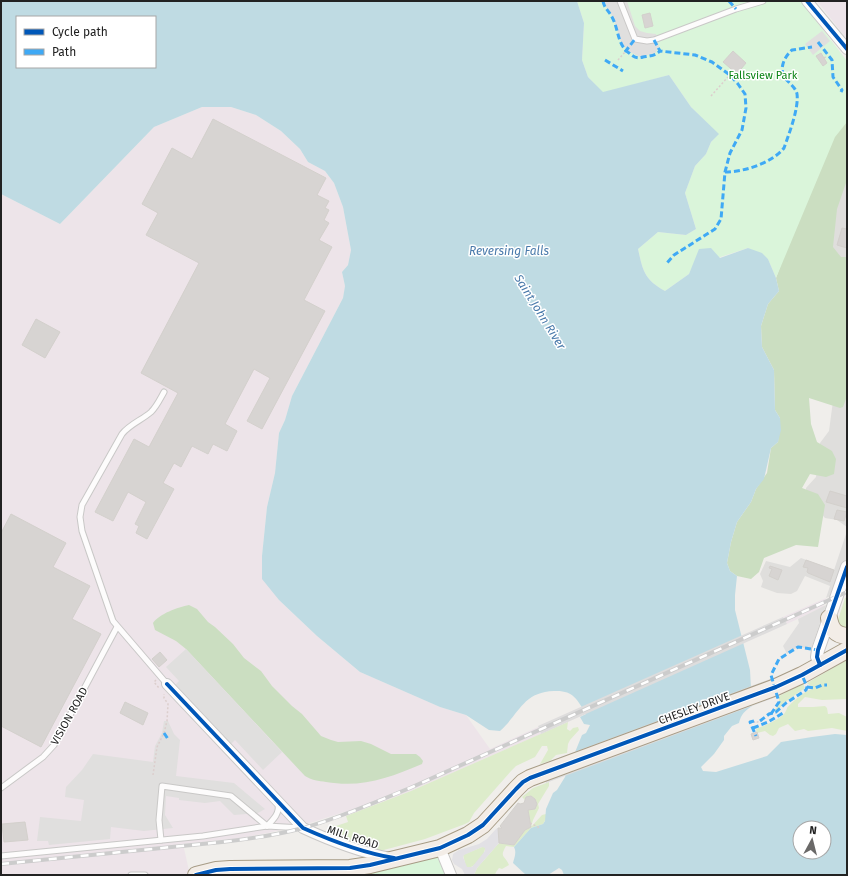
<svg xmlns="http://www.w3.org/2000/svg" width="848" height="876" font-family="'Fira Sans',sans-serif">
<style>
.residential{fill:#dfdedc}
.industrial{fill:#ede4e9}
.grass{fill:#ddeccb}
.forest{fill:#cbdec1}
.park{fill:#daf5da}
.parking{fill:#e0dfde}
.plaza{fill:#e2e1e5;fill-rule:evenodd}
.water{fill:#bfdbe3;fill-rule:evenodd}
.pier{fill:#dedddd}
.building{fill:#d7d4d2;stroke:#d3d0cc}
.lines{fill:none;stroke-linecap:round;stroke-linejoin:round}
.service-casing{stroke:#c9c8c7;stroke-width:7}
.minor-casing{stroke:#c9c8c7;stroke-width:12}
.tertiary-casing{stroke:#c9c8c7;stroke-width:14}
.primary-casing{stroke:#a79c86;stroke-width:18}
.path{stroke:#dccecd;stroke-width:1.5;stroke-dasharray:2 2;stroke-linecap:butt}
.service{stroke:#fdfcfc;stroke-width:5}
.minor{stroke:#fdfcfc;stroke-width:10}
.tertiary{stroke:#fdfcfc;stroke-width:12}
.primary{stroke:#f3ede7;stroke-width:16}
.rail-casing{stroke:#ccc;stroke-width:4}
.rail{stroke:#fff;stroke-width:2.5;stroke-dasharray:8;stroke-linecap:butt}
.quiet{stroke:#3fa9f5;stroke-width:3;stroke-dasharray:6 3;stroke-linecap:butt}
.cycleway-casing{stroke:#fff;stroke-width:6}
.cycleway{stroke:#0057b8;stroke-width:4}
.labels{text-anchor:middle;stroke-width:3;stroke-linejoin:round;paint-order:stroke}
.park-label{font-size:11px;fill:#0c8416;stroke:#fff}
.street-label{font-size:11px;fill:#222;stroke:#fff}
.water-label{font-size:12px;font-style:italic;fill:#4a7aab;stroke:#fff}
</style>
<rect width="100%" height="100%" fill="#f0eeeb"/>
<g class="residential">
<polygon points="847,122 847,279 828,240"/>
<polygon points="847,354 847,527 837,520 825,518 806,495 806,488 816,477 820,443 829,431 833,401"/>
<polygon points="847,531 847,589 826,598 830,586 805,576 797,591 791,594 777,593 761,587 763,581 760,574 766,561 790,567 801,558 834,570"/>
</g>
<g class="industrial">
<polygon points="817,1 847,1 847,39"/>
<polygon points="202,107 231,107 256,115 281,131 300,149 308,162 325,171 334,183 343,207 351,250 348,265 342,272 345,286 343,298 292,396 285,420 279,433 275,473 267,507 262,556 279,600 317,636 360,672 440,707 466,715 490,749 538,727 541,734 411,791 346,816 344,812 310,823 268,833 241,838 183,844 190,875 1,875 1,194 60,224 154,127"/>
<polygon points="826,598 823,607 787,624 783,617"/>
</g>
<g class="grass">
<polygon points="847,597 847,629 844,630 837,623 845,598"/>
<path d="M 847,660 L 847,699 L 822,700 L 805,697 L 798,704 L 798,707 L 813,707 L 825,706 L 827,708 L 828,714 L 839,713 L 847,717 L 847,731 L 832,728 L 808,731 L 804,729 L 795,731 L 788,724 L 779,728 L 776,734 L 773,736 L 770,735 L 765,731 L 757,733 L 756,729 C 765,725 777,721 784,714 C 785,713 787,709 787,708 C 791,703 806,690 812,689 L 812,687 L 807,683 Z"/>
<polygon points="803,684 805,688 785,702 778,710 774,711 779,704 779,696"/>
<polygon points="568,722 567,729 570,731 573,728 578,727 579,730 570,740 568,744 567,753 556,755 550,761 540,764 548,750 547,746 542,746 535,757 516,766 511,771 474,813 469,822 465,824 425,839 380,851 327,833 333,825 336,826 348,822 346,816 411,791"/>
<path d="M 549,782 L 549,786 L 538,804 L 539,808 L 533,820 L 531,827 L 542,815 L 546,814 L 546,819 L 543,824 L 531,828 L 514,847 L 506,846 C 499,858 505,855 509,865 L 502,869 L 499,868 L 496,872 L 495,875 L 474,875 L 477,868 L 499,843 L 514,845 L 525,830 L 531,827 L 528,810 L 535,809 L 537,803 L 535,799 L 531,796 L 526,797 L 525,800 L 522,797 L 533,788 Z"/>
<path d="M 482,847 L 485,847 C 486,854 475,866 469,868 L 466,867 L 463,855 Z"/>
</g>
<g class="forest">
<polygon points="847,83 847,180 837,209 833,247 841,257 847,257 847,396 843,407 840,408 809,398 811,424 817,442 832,451 836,459 834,474 826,477 810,474 802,488 818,494 825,505 818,547 796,545 764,558 759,572 751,579 737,576 730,571 727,563 731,542 737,522 751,502 756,489 767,473 771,448 778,442 780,418 775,410 774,370 762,347 761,326 768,304 779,291 776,278"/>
<path d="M 189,605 L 197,609 L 208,622 L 215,627 L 233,644 L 244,658 L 261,671 L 272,686 L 292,706 L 302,714 L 321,736 L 331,740 L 338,742 L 361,741 L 371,744 L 391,754 L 416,754 L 420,757 L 423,761 L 422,764 C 389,778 362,788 326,782 C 319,781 311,780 305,776 L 186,649 L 176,641 L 155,630 L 153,623 C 159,614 178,607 189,605 Z"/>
</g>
<g class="park">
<path d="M 577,1 L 802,1 L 814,18 L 847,61 L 847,122 L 835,137 L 776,278 L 768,259 L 748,248 L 693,266 L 689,274 L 665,291 C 644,279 643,271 638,249 L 658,232 L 686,235 L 696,229 L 685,193 L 695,166 L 706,154 L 711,142 L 718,134 L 691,107 L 669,75 L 603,93 L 588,77 L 582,60 L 584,23 Z"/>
<polygon points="440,848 451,875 196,875 306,868"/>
</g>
<g class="parking">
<polygon points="604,1 627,1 635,26 640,31 647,33 656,34 659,47 655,53 640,57 628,51 621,42 613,17 607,9"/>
<polygon points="822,31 830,41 813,55 805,44"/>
<polygon points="826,605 811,649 798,647 787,654 783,646 799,623 798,619"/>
<polygon points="186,649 282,752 263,770 235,740 230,745 174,686 179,681 166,667"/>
<polygon points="164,721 168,721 174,734 180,740 176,776 234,783 265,809 258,813 234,815 220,801 205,803 179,800 179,798 166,796 165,815 173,828 144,831 111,827 110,839 49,845 48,841 37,841 40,817 81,821 84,800 65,797 66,787 82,770 93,754 153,762 155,746 162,733"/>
</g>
<path class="plaza" d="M 498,828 L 499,843 L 477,868 L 474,875 L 465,875 L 462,869 L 454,864 L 452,860 L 453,854 L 459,850 L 479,844 L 487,839 L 496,829 ZM 482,847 L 485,848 L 485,851 L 472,867 L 467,867 L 463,857 L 464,855 Z"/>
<path class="water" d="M 1,1 L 577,1 L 584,23 L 582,60 L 588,77 L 603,92 L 669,75 L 691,107 L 719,134 L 711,142 L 706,154 L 695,166 L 685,193 L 696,229 L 686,235 L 658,232 L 638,249 C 643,271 644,279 665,291 L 689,274 L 699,249 L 711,248 L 720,258 L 748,248 L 762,253 L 768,259 L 776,278 L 779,291 L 768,304 L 761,326 L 762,347 L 774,370 L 775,410 L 780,418 L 781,430 L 778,442 L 771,448 L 764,479 L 756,489 L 751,502 L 737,522 L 731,542 L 727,563 L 730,571 L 737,576 L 735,595 L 735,610 L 750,670 L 752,706 C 745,711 741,714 739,723 L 732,726 L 724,736 L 724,740 L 714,754 L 701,767 L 703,771 L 716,772 L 767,756 L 781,742 L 812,737 L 835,734 L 847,735 L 847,875 L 564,875 L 562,870 L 559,868 L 548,875 L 526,875 L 513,863 C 514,858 517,853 514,847 L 531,828 L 543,824 L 545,821 L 546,809 L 553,793 L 557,790 L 565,777 L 582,735 L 586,733 L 590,725 L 584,724 L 580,717 L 586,714 C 577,699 573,690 554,691 C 523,692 520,713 500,731 L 489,730 L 466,715 L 440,707 L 360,672 L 317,636 L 279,600 L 262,579 L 262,556 L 267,507 L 275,473 L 279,433 L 285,420 L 292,396 L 343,298 L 345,286 L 342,272 L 348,265 L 351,250 L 343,207 L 334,183 L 325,171 L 308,162 L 300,149 L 281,131 L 256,115 L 231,107 L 202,107 L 154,127 L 60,224 L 1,194 ZM 17,17 L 155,17 L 155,67 L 17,67 ZM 800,828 L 824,828 L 824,852 L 800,852 Z"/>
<g class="pier">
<polygon points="783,617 787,624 541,734 538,726"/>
<polygon points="773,678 779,696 546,783 539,765"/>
</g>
<g class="building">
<polygon points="650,13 653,26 645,28 642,15"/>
<polygon points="733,51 746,63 737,74 723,62"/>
<polygon points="821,53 827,63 823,66 816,56"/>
<polygon points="213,119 326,178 317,195 329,201 325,208 329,210 324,220 329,223 319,240 332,247 304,300 325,311 262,429 247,421 270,378 254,369 225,424 237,431 227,451 213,444 208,454 192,446 181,467 174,463 163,483 174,489 147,539 136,533 139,526 135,524 146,502 128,492 113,521 95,512 134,439 149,447 178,393 141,373 199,263 146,235 158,213 142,204 172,148 192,159"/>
<polygon points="842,228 847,229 847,248 837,245"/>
<polygon points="36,319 60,332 45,358 22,345"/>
<polygon points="830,491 847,496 847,508 826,502"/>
<polygon points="837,510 847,512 844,521 834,519"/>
<polygon points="11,514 66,543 53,567 90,586 72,619 101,634 41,747 1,726 1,533"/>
<polygon points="806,560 834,570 830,582 808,573 807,572 808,568 803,567"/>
<polygon points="770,566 782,570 778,580 769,576 772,569 769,568"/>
<polygon points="160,652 167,660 159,667 152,659"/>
<polygon points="125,702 148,713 143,725 120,713"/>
<polygon points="757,732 759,738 753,740 751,734"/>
<polygon points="531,796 535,799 537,804 535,809 528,810 531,827 525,830 514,845 499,843 498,828 502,828 500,826 518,803 520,804 524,803 526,797"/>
<polygon points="25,822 28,840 4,842 2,824"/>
</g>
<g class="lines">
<defs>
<g id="service">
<polyline points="620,1 635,39 647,41 654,40 736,9 763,1"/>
<path d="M 164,392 C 160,399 157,406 151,412 C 142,420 130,424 122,434 L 82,505 L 80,517 L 82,531 L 113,621 L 167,684"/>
<polyline points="1,788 43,757 54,745 117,627"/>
<path d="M 267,826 C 274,819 280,813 278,803"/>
<polyline points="161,840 159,820 162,786 231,796 267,826"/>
<polyline points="1,856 203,836 267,826 302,828"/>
<polyline points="131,875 145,875"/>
</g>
<g id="minor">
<polyline points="807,1 847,49"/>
<path d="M 167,684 L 303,828 C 331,841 360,852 390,858"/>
<polyline points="440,848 451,875"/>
</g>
<polyline id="tertiary" points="820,665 817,657 818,650 847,567"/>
<g id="primary">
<path d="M 829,618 C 831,629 835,635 847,636"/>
<polyline points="196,875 216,870 230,869 350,868 370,865 440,848 468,835 483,825 516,789 523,782 530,778 776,687 802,675 847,650"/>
</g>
</defs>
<use href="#service" class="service-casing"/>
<use href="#minor" class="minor-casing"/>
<use href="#tertiary" class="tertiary-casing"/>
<use href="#primary" class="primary-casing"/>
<g class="path">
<polyline points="824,58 827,56"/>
<polyline points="618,60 625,52"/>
<polyline points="711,96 728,77"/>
<polyline points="156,680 154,682 159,688"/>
<polyline points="754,721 755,723 760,721"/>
<polyline points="153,775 157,747 164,733 167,721 168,704 164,698 164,694"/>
<polyline points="530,823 540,828"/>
</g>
<use href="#service" class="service"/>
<use href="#minor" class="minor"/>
<use href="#tertiary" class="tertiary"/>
<use href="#primary" class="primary"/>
<defs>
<path id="rail" d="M 1,864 L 222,842 C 249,839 277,835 303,828 C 340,818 375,802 410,788 L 847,592"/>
</defs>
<use href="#rail" class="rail-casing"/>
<use href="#rail" class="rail"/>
<g class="quiet">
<path d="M 603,1 C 604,8 609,11 612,17 C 619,30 617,44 629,53 C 634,57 637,59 643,57 C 649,56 655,56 660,51"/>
<polyline points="729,1 736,9"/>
<polyline points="654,40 660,51 695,55 712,62 730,75 738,84 745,94 746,108 742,130 730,153 725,172 721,219 715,229 674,255 667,263"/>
<polyline points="818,42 832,60 833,77 842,90 841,92"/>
<polyline points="625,52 635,39"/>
<polyline points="605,60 623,71"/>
<path d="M 725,172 C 744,172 772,163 784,148 C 789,134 799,108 797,94 C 796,88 790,84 786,79 C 778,70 784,57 792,50 L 812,47"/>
<polyline points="807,687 815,688 822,685 827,685"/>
<polyline points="771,714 779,702 771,675 779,659 798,647 818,650"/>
<polyline points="754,721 750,722 756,736"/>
<polyline points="760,721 769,714 776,712 786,703 806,690 807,687 802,675"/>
<polyline points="753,728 768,722 783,713"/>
<polyline points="164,733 168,739"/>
</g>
<defs>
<g id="cycleway">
<polyline points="807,1 847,49"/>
<polyline points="820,665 817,657 818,650 847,567"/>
<path d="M 167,684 L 303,828 C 332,841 363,853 394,858"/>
<polyline points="196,875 216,870 230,869 350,868 370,865 440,848 468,835 483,825 516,789 523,782 530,778 776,687 802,675 847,650"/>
</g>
</defs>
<use href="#cycleway" class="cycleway-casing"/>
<use href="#cycleway" class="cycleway"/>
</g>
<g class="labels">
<g class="park-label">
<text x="763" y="79">Fallsview Park</text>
</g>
<g class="street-label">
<text transform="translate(694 708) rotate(-20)" y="4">CHESLEY DRIVE</text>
<text transform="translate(69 716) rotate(-61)" y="4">VISION ROAD</text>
<text transform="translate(353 837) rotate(18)" y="4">MILL ROAD</text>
</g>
<g class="water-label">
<text x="509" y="255">Reversing Falls</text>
<text transform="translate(540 312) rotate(58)" y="4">Saint John River</text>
</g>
</g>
<rect width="848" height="876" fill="none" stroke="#222222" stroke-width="4"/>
<rect x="16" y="16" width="140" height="52" fill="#ffffff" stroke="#a7a7a7"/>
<rect x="24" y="29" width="20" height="6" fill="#0057b8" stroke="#a7a7a7"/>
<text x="52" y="36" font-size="12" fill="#222222">Cycle path</text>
<rect x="24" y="49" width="20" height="6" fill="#3fa9f5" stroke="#a7a7a7"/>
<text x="52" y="56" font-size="12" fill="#222222">Path</text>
<g transform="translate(812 840) rotate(7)"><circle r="19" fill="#ffffff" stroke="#a7a7a7"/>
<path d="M0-3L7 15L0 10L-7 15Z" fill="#6a6968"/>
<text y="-6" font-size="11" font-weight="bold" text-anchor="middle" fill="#222222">N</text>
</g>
</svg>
